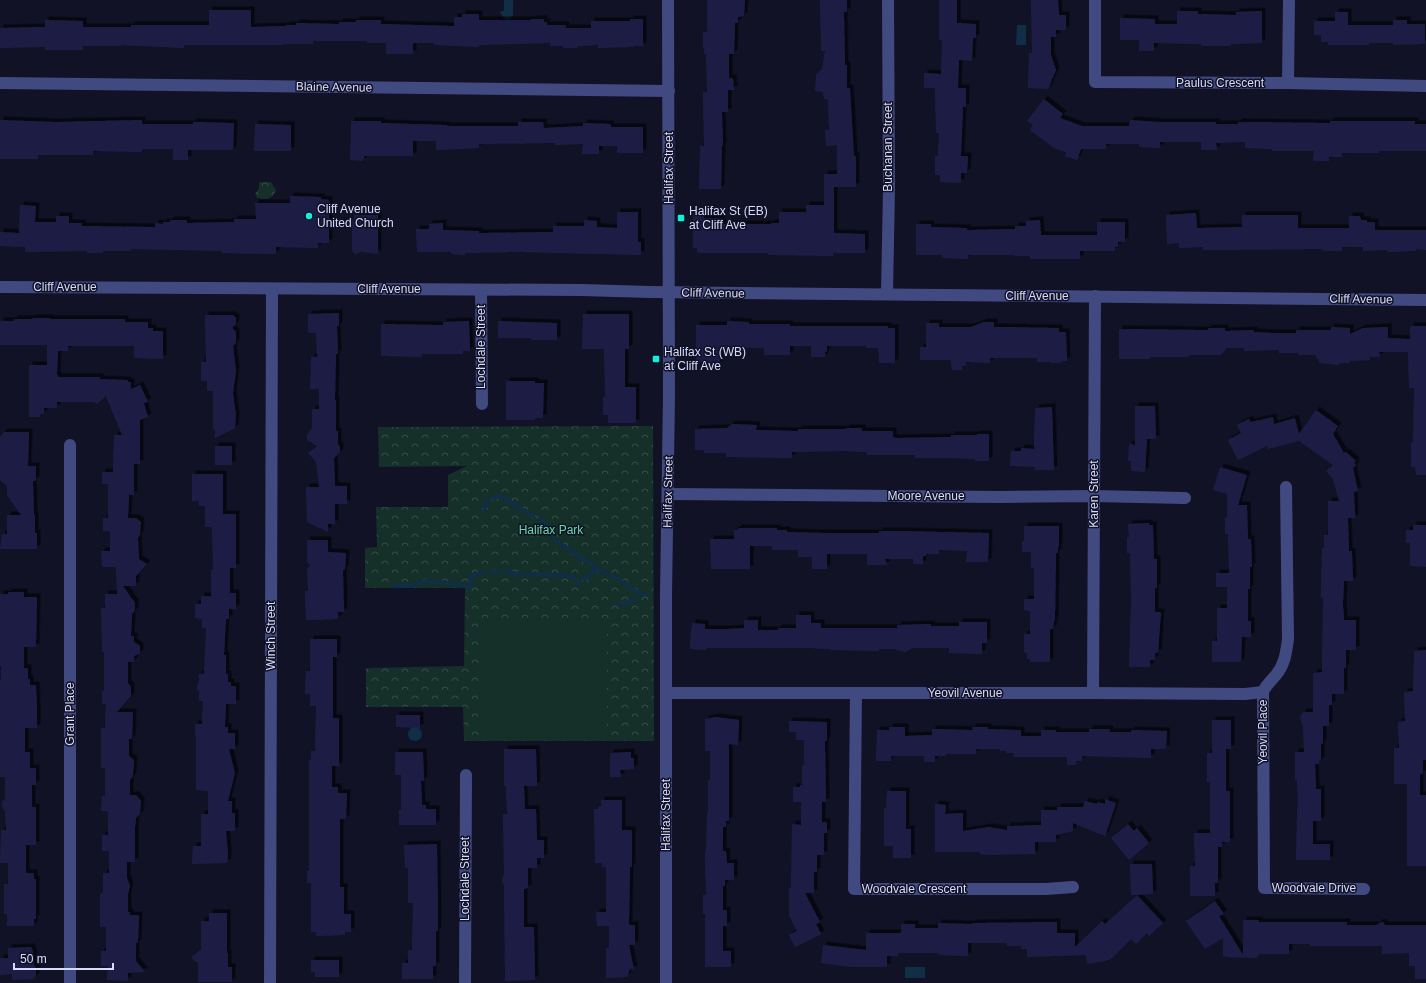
<svg xmlns="http://www.w3.org/2000/svg" width="1426" height="983" font-family="Arial,sans-serif">
<style>
.park{fill:url(#park-crowns)}
.pitch{fill:#152f29}
.water{fill:#102e45}
.lines{fill:none;stroke-linecap:round;stroke-linejoin:round}
.stream{stroke:#102e45;stroke-width:4}
.building{fill:#1f1f45;filter:url(#shadow)}
.minor{stroke:#404a81;stroke-width:12}
.poi-dot{fill:#13eed9;stroke:#111226;stroke-width:1.5}
.labels{text-anchor:middle;stroke-width:3;stroke-linejoin:round;paint-order:stroke}
.street-label{font-size:12px;fill:#d9dbfc;stroke:#111226}
.poi-label{font-size:12px;fill:#d9dbfc;stroke:#111226;text-anchor:start}
.park-label{font-size:12px;fill:#69d8a7;stroke:#111226}
</style>
<defs>
<pattern id="park-crowns" width="20" height="18" patternUnits="userSpaceOnUse"><rect width="20" height="18" fill="#152f29"/><path d="M2 6a3 3 0 1 1 6 0M12 15a3 3 0 1 1 6 0" fill="none" stroke="#364d49"/></pattern>
<filter id="shadow"><feDropShadow dx="3.5" dy="-3.5" stdDeviation="0" flood-color="#0009"/></filter>
</defs>
<rect width="100%" height="100%" fill="#111226"/>
<g class="park">
<path d="M 259,182 L 271,182 L 276,190 C 273,200 266,200 257,198 L 255,194 L 259,188 Z"/>
<polygon points="653,426 654,741 464,741 463,707 366,707 366,668 464,666 465,588 365,588 365,548 377,547 376,507 448,507 448,475 467,466 379,467 378,427"/>
</g>
<polygon class="pitch" points="480,619 607,620 607,738 489,737 478,724"/>
<g class="water">
<polygon points="504,0 513,0 513,15 508,20 506,20 500,13 502,11 504,11"/>
<polygon points="1017,25 1026,25 1026,45 1016,45"/>
<circle cx="415" cy="734" r="7"/>
<rect x="905" y="967" width="20" height="11"/>
</g>
<g class="lines">
<g class="stream">
<polyline points="491,498 501,496 533,516"/>
<polyline points="484,511 487,500"/>
<polyline points="540,518 556,541 598,569"/>
<polyline points="491,572 499,572"/>
<polyline points="506,572 522,575"/>
<polyline points="529,574 572,576 579,584"/>
<polyline points="584,579 598,569 620,580 639,593 646,594"/>
<polyline points="394,586 409,586 426,581 447,583 470,587 471,576 482,573"/>
<polyline points="619,604 635,600"/>
</g>
</g>
<g class="building">
<polygon points="707,0 745,0 744,16 738,17 738,23 735,23 734,54 729,54 729,78 733,78 734,90 728,90 728,112 722,112 723,146 722,146 721,189 699,189 700,146 704,146 703,92 707,92 706,54 704,54 704,48 703,48 703,32 707,32"/>
<polygon points="820,0 847,0 847,12 844,12 845,65 847,65 847,88 850,88 854,156 856,156 856,187 834,187 834,233 865,234 865,253 833,253 833,256 768,255 768,253 697,253 697,248 693,248 693,215 704,215 704,218 722,218 722,224 771,224 771,223 779,223 779,212 806,212 806,205 824,205 824,174 837,174 837,145 826,146 825,130 829,130 828,99 824,99 823,92 815,91 816,75 822,69 825,51 821,51"/>
<polygon points="939,0 957,0 957,23 976,24 976,38 973,38 972,61 959,60 958,88 966,88 966,107 963,107 961,156 968,156 967,173 961,173 961,183 940,182 940,175 935,175 935,156 938,156 939,133 936,133 935,88 924,88 924,73 941,74 942,40 939,40"/>
<polygon points="1031,0 1058,0 1059,15 1066,15 1066,30 1056,30 1056,37 1051,37 1051,55 1056,70 1048,89 1028,88 1029,53 1032,53"/>
<polygon points="209,10 251,10 251,27 286,26 286,25 296,25 296,23 339,24 339,22 356,22 356,20 381,20 381,24 454,26 454,17 462,17 462,14 479,14 479,20 531,20 531,19 544,19 544,22 547,22 547,25 566,25 566,28 591,28 591,21 630,21 630,19 643,19 643,46 634,46 634,47 598,48 598,45 578,46 578,48 563,48 563,46 550,46 550,43 479,45 479,47 434,45 434,43 413,43 413,54 386,54 386,43 367,43 367,41 313,41 313,44 283,44 283,45 184,45 184,48 121,45 121,46 83,46 83,50 45,50 45,47 0,48 0,28 45,27 45,20 83,21 83,27 131,27 131,25 209,25"/>
<polygon points="1177,11 1198,11 1198,14 1236,15 1236,12 1262,11 1262,43 1231,44 1231,46 1201,46 1201,44 1154,43 1154,51 1139,51 1139,40 1120,40 1120,18 1155,19 1155,24 1177,24"/>
<polygon points="1335,12 1348,12 1348,25 1393,25 1393,20 1407,20 1407,24 1425,24 1425,44 1393,45 1393,43 1369,43 1369,45 1328,45 1328,42 1321,42 1321,35 1314,35 1314,21 1335,21"/>
<polygon points="1044,99 1063,114 1060,118 1082,126 1129,126 1130,120 1160,122 1216,122 1216,124 1238,124 1238,122 1330,123 1330,121 1415,121 1415,124 1426,124 1426,151 1379,151 1379,153 1342,153 1342,157 1329,157 1329,161 1313,161 1314,151 1272,151 1272,149 1245,148 1245,142 1216,143 1217,150 1201,150 1201,142 1160,142 1160,148 1139,147 1139,144 1106,144 1106,149 1081,149 1077,160 1065,156 1066,152 1054,148 1030,130 1033,125 1027,121"/>
<polygon points="0,120 56,122 142,120 142,124 193,124 193,122 234,123 233,150 188,150 188,160 173,160 173,149 142,149 142,152 93,151 93,155 38,155 38,159 0,159"/>
<polygon points="351,121 381,121 381,123 447,125 447,126 518,126 518,122 543,122 544,128 583,126 583,123 611,124 611,127 643,127 643,153 617,153 617,146 599,146 599,154 582,154 583,144 555,145 555,143 479,144 479,148 436,150 436,141 413,141 413,156 364,156 363,161 350,160"/>
<polygon points="255,124 291,125 291,151 254,151"/>
<polygon points="290,196 321,197 321,199 329,200 329,243 318,243 318,248 276,247 276,254 222,253 222,251 131,249 131,251 103,251 103,253 87,253 87,251 25,252 25,247 0,246 0,232 19,233 20,205 36,206 35,222 56,222 56,216 69,216 69,223 82,223 82,226 155,227 155,223 163,224 163,222 170,222 170,220 187,220 187,223 234,222 234,219 256,219 255,203 290,203"/>
<polygon points="617,212 638,212 638,242 641,242 641,255 518,252 465,253 465,255 451,254 451,252 417,252 416,229 429,229 429,224 443,223 443,230 479,231 479,233 553,232 553,226 584,226 584,220 597,221 597,227 617,228"/>
<polygon points="1196,213 1197,228 1242,227 1242,215 1298,215 1298,228 1349,228 1349,216 1360,216 1361,220 1367,220 1367,222 1375,222 1375,230 1426,230 1426,250 1416,249 1416,251 1387,252 1387,250 1363,251 1363,247 1342,247 1342,251 1323,251 1323,249 1203,250 1203,247 1179,248 1179,243 1167,244 1166,215"/>
<polygon points="354,215 378,215 378,254 362,252 355,254 352,250 352,220 354,220"/>
<polygon points="1040,220 1041,235 1097,235 1097,222 1125,222 1125,242 1118,242 1118,247 1115,247 1115,251 1080,251 1080,259 1030,259 1030,256 1015,256 1015,255 968,255 968,259 942,258 942,255 916,255 916,224 931,224 931,227 967,228 967,230 1015,229 1015,226 1026,226 1026,221"/>
<polygon points="339,313 339,326 337,326 338,354 336,354 335,400 336,400 336,431 338,431 338,444 340,447 340,452 334,458 335,486 347,486 347,504 335,504 335,524 328,524 328,532 307,522 306,487 319,487 316,462 308,453 317,446 307,440 307,435 312,428 312,409 319,409 319,389 310,389 311,357 317,357 316,333 308,333 308,314"/>
<polygon points="583,314 629,314 629,349 625,349 625,387 636,387 636,423 608,423 608,415 603,415 603,397 605,397 604,349 582,349"/>
<polygon points="205,315 233,315 236,318 236,324 232,328 236,332 236,343 233,346 236,371 233,393 236,415 235,428 215,438 215,429 213,429 213,391 207,391 207,381 201,381 201,362 206,362"/>
<polygon points="32,318 50,318 50,319 125,319 125,322 148,322 148,328 153,328 153,331 163,331 163,359 134,358 134,346 68,346 68,351 58,351 57,375 58,375 58,377 100,377 100,379 128,380 128,382 131,382 131,389 140,385 148,402 144,403 148,417 140,420 140,464 134,464 134,495 129,495 128,518 136,518 141,522 140,535 138,537 139,559 147,564 136,576 136,586 123,586 135,603 135,610 132,614 131,636 134,636 134,642 140,646 140,653 134,656 134,662 128,662 128,683 131,687 131,696 117,712 133,712 132,739 129,739 129,756 134,760 133,776 130,780 130,795 136,795 141,801 140,814 136,818 135,828 135,862 127,862 127,878 130,886 128,894 128,912 130,912 130,915 139,915 138,943 136,943 136,961 145,972 128,973 128,981 107,980 108,966 101,966 101,951 106,951 106,927 100,927 100,894 103,892 103,873 109,873 109,851 102,851 102,835 108,835 108,811 101,811 102,796 105,796 105,768 101,768 101,728 105,728 106,704 102,704 102,691 104,691 104,652 102,652 101,608 105,608 105,594 117,594 116,567 102,567 101,551 110,551 110,531 103,531 103,518 108,518 108,484 102,484 102,472 113,472 114,435 122,435 106,396 97,404 94,402 57,402 57,408 44,408 44,414 40,414 40,417 29,417 29,365 47,365 47,345 0,345 0,321 14,321 14,319 32,319"/>
<polygon points="469,321 470,351 463,351 463,354 422,354 422,357 381,356 381,324 443,325 443,322"/>
<polygon points="498,321 557,323 557,340 531,340 531,338 498,338"/>
<polygon points="727,321 749,322 749,324 790,324 790,326 888,326 888,328 895,328 895,363 879,363 878,348 866,348 866,346 827,346 827,352 825,352 825,357 811,357 811,346 790,346 790,355 764,355 764,348 720,347 720,365 708,365 708,362 696,362 696,325 727,325"/>
<polygon points="984,322 994,322 994,327 1059,328 1059,332 1066,332 1067,361 1061,361 1061,363 1051,363 1051,362 1037,362 1037,358 990,358 990,363 966,362 966,366 962,366 962,370 952,370 951,360 920,360 920,347 926,347 926,323 939,323 939,327 971,327"/>
<polygon points="1410,326 1426,326 1426,475 1416,475 1415,467 1411,467 1411,442 1413,442 1414,388 1409,388 1408,352 1379,352 1380,357 1370,357 1370,360 1350,361 1350,363 1339,363 1339,365 1319,363 1319,359 1316,359 1316,355 1298,355 1298,353 1279,353 1279,350 1244,351 1244,348 1227,348 1221,355 1189,355 1189,357 1150,357 1150,359 1119,359 1119,329 1208,330 1208,328 1225,328 1225,331 1254,330 1254,332 1273,333 1296,333 1296,330 1331,330 1331,327 1350,328 1350,334 1363,328 1388,327 1388,338 1410,339"/>
<polygon points="506,381 535,381 535,383 544,383 543,418 535,418 535,420 506,420"/>
<polygon points="1135,406 1155,406 1156,439 1147,439 1145,472 1131,471 1131,461 1128,461 1129,444 1135,445"/>
<polygon points="1052,407 1054,470 1035,470 1035,467 1010,466 1011,451 1021,451 1021,448 1034,449 1035,408"/>
<polygon points="1316,410 1338,426 1333,434 1344,453 1346,452 1356,461 1354,463 1356,465 1353,468 1358,491 1354,492 1355,518 1348,518 1349,551 1352,551 1353,581 1344,581 1343,604 1344,620 1356,620 1356,650 1346,650 1346,668 1344,668 1344,694 1332,694 1332,705 1329,705 1329,726 1323,726 1323,744 1321,744 1321,761 1319,761 1319,764 1315,764 1316,789 1321,789 1321,821 1313,821 1313,844 1330,844 1330,860 1296,860 1297,811 1298,806 1297,780 1295,780 1295,752 1304,752 1303,725 1300,718 1303,712 1313,712 1313,673 1322,672 1323,598 1321,598 1322,548 1324,548 1324,535 1328,535 1328,501 1339,501 1333,479 1326,471 1333,465 1299,441 1268,449 1267,446 1238,460 1228,440 1241,433 1237,425 1249,419 1251,422 1273,417 1274,424 1295,418 1299,434"/>
<polygon points="732,424 757,425 756,430 798,431 798,429 846,429 846,428 862,428 862,431 893,431 893,437 896,438 951,437 951,435 977,435 977,434 989,434 989,461 975,461 975,459 950,458 915,458 915,455 867,455 867,452 846,451 792,452 792,458 726,457 726,453 704,453 704,450 695,450 695,429 727,428"/>
<polygon points="4,432 29,432 28,466 36,466 36,478 35,481 33,481 34,515 35,515 35,533 37,533 37,549 0,549 2,534 7,534 7,515 21,515 7,495 7,486 0,480 0,437"/>
<rect x="215" y="446" width="17" height="19"/>
<polygon points="1220,467 1247,475 1238,505 1247,505 1248,539 1251,539 1252,567 1250,567 1250,589 1248,589 1248,621 1251,621 1251,637 1242,637 1241,662 1212,662 1212,641 1217,641 1217,608 1227,608 1227,587 1216,587 1216,573 1229,573 1228,534 1225,534 1225,518 1227,518 1227,494 1213,490"/>
<polygon points="192,474 223,474 223,514 236,514 236,568 230,568 230,593 236,593 236,609 229,609 229,619 226,619 224,655 226,655 226,674 228,674 228,682 231,682 231,686 236,686 236,704 226,704 225,727 228,727 228,733 235,733 235,749 229,749 235,773 228,801 232,801 232,813 235,813 235,831 226,831 228,854 227,863 192,864 193,846 201,846 201,814 208,814 208,791 196,790 196,736 195,736 195,724 202,724 203,701 199,701 199,691 197,689 197,685 199,682 199,674 204,674 206,628 202,628 202,619 195,618 195,604 201,604 201,596 211,596 211,570 213,570 212,527 205,527 205,506 199,506 199,501 192,501"/>
<polygon points="1149,523 1149,525 1153,525 1154,559 1157,559 1157,588 1155,588 1155,612 1161,612 1158,653 1155,653 1155,660 1150,660 1150,667 1129,667 1131,601 1130,553 1127,553 1127,537 1129,537 1128,524"/>
<polygon points="1413,525 1426,525 1426,567 1410,566 1410,543 1406,543 1406,530 1413,530"/>
<polygon points="1024,526 1059,526 1059,546 1058,547 1058,553 1056,553 1055,621 1054,621 1053,629 1050,629 1050,662 1030,662 1030,659 1027,659 1027,653 1024,652 1024,634 1030,634 1030,611 1024,610 1024,599 1034,599 1034,568 1031,568 1031,552 1022,552 1022,541 1024,541"/>
<polygon points="738,528 777,528 777,530 787,530 787,532 827,533 879,533 879,531 900,531 989,533 988,562 966,562 967,551 939,550 939,554 926,554 926,556 923,556 923,564 913,564 913,559 885,559 887,565 867,565 867,554 827,554 827,569 812,569 812,557 798,557 798,550 772,550 772,546 750,546 750,569 711,569 710,539 734,539 734,530 738,530"/>
<polygon points="307,540 328,540 328,552 346,553 345,570 343,570 344,612 338,612 338,619 306,620 305,591 308,591 307,569 310,565 307,561"/>
<polygon points="8,592 24,592 24,597 37,597 36,647 24,647 24,668 28,668 28,679 30,679 30,685 36,685 37,709 37,728 25,728 25,752 30,752 30,768 36,768 36,785 32,785 32,807 36,807 36,845 26,845 26,873 34,873 34,879 36,879 36,919 34,919 34,926 7,926 7,914 4,914 4,884 8,884 8,863 0,863 1,830 6,830 5,811 2,807 2,802 5,799 5,777 0,777 0,681 1,680 1,666 0,666 0,594 8,594"/>
<polygon points="796,615 811,615 811,623 821,623 821,628 897,628 897,625 931,624 931,626 959,626 959,622 987,622 987,643 982,643 982,654 949,653 949,648 913,648 905,652 894,649 879,649 879,651 830,650 830,649 808,648 706,648 706,650 690,649 691,629 692,629 692,623 705,624 705,629 726,629 744,628 744,620 758,620 758,630 778,630 778,628 796,628"/>
<polygon points="310,639 337,639 337,657 333,657 333,718 339,718 339,766 332,766 332,787 338,787 338,793 347,793 346,819 340,819 340,887 344,887 344,914 351,914 351,932 345,932 345,935 316,936 316,932 311,932 311,883 307,883 307,871 309,871 309,760 311,760 311,751 315,751 316,706 310,706 310,694 305,694 306,671 310,671"/>
<polygon points="1426,650 1426,760 1423,760 1423,774 1420,774 1420,795 1426,795 1426,866 1407,866 1407,784 1394,784 1394,748 1399,748 1398,722 1405,721 1404,692 1413,691 1414,651"/>
<polygon points="396,715 420,715 420,728 396,727"/>
<polygon points="716,717 739,720 738,745 729,744 729,821 726,821 726,827 723,827 723,851 726,851 727,863 734,863 734,880 725,880 725,886 723,886 723,910 727,910 727,926 723,926 723,951 731,951 731,967 705,967 705,914 703,914 703,895 706,895 705,852 706,852 707,813 708,813 708,780 710,780 710,751 705,751 705,719"/>
<polygon points="1212,720 1231,720 1231,749 1226,749 1226,791 1230,791 1230,842 1222,842 1222,847 1218,847 1218,883 1215,883 1215,896 1190,896 1190,866 1195,866 1194,833 1210,833 1210,782 1207,782 1207,753 1212,753"/>
<polygon points="789,721 827,722 827,741 825,741 826,802 822,802 822,822 827,822 827,833 824,833 824,855 817,855 817,872 814,872 814,893 805,893 820,922 816,924 821,934 795,947 789,935 797,931 789,915 789,888 791,888 792,824 801,825 801,802 793,802 793,787 800,787 800,785 802,785 802,765 804,765 804,740 796,740 796,732 789,732"/>
<polygon points="889,727 905,727 905,736 932,735 932,729 973,730 972,727 988,727 988,729 1021,730 1021,736 1041,736 1041,730 1056,730 1056,732 1089,732 1089,729 1110,729 1110,732 1131,732 1131,730 1167,731 1166,749 1151,749 1151,758 1082,756 1082,761 1076,761 1076,765 1067,765 1067,757 1013,757 1014,753 1006,753 1006,751 1000,751 1000,749 976,749 976,754 946,754 946,756 935,756 935,762 924,762 924,756 891,756 891,761 876,761 877,730 889,730"/>
<polygon points="504,749 536,749 537,786 524,786 525,809 536,809 537,840 544,840 544,858 537,858 537,868 528,868 528,888 524,889 524,927 534,927 535,980 505,981 504,887 502,880 504,874 503,814 507,814 506,786 504,786"/>
<polygon points="395,752 423,752 424,781 421,781 422,805 426,805 426,809 436,809 436,825 399,825 399,810 401,810 401,775 395,775"/>
<polygon points="631,752 631,758 634,758 634,769 620,770 621,777 610,777 610,753"/>
<polygon points="887,791 906,791 906,829 911,829 911,858 893,858 893,846 884,846 884,808 886,808"/>
<polygon points="1105,799 1116,803 1105,836 1073,823 1073,831 1056,835 1056,842 1035,842 1035,854 988,855 980,854 980,852 935,852 935,804 946,805 945,814 963,813 963,831 989,827 1007,830 1007,826 1041,825 1041,810 1057,810 1057,807 1083,807 1085,801 1097,804 1097,802 1105,804"/>
<polygon points="601,800 622,800 622,830 632,830 632,867 630,867 629,925 635,925 635,945 629,945 634,970 630,969 627,977 606,978 606,948 609,948 609,926 597,926 596,912 606,912 606,867 602,867 602,863 595,863 594,809 598,809 598,806 601,806"/>
<polygon points="1128,824 1134,831 1137,828 1149,843 1129,860 1111,838"/>
<polygon points="437,844 438,910 438,931 436,931 436,966 433,966 433,979 402,979 402,963 408,963 408,950 412,950 413,903 408,903 408,868 405,868 404,845"/>
<polygon points="1130,864 1152,864 1153,894 1137,895 1163,923 1149,936 1147,933 1136,944 1131,939 1111,959 1105,961 1087,964 1086,955 1027,957 1027,949 1021,949 1021,946 1007,946 1007,943 968,943 968,956 939,955 939,953 898,953 898,956 887,956 887,967 851,967 821,963 823,945 866,950 866,933 901,933 901,924 915,924 915,928 938,928 938,923 972,924 972,923 1057,922 1057,933 1075,933 1075,947 1102,921 1105,924 1137,895 1131,895"/>
<polygon points="1215,901 1224,914 1219,916 1243,955 1243,920 1259,920 1259,922 1347,922 1347,925 1377,925 1379,923 1383,922 1385,925 1426,925 1426,979 1415,979 1415,966 1409,966 1409,953 1382,954 1382,946 1310,946 1310,944 1289,944 1289,954 1259,954 1259,956 1257,956 1257,958 1225,957 1225,956 1223,956 1223,938 1205,949 1186,921"/>
<polygon points="209,913 227,913 227,953 228,953 228,967 232,967 232,982 198,982 198,963 191,958 201,949 201,921 209,921"/>
<polygon points="31,947 33,951 34,965 36,968 36,976 33,979 12,980 12,974 0,975 0,958 8,958 8,948"/>
<polygon points="311,960 339,960 339,977 315,977 315,972 311,972"/>
</g>
<g class="lines">
<g class="minor">
<polyline points="1095,0 1095,82 1288,83 1426,86"/>
<polyline points="0,83 669,91"/>
<polyline points="1288,83 1289,0"/>
<polyline points="0,287 581,290 651,292 1426,300"/>
<polyline points="481,290 482,404"/>
<polyline points="887,294 889,188 888,0"/>
<path d="M 1286,487 L 1288,639 C 1286,653 1285,664 1276,675 C 1271,681 1266,685 1263,692 L 1264,888 L 1364,889"/>
<polyline points="668,494 999,497 1094,496 1185,498"/>
<polyline points="667,693 1093,693 1245,694 1263,692"/>
<polyline points="856,693 854,889 1046,889 1073,887"/>
<polyline points="1093,693 1095,296"/>
<polyline points="70,983 70,445"/>
<polyline points="270,983 272,289"/>
<polyline points="465,983 466,775"/>
<polyline points="666,983 666,595 669,395 668,0"/>
</g>
</g>
<g class="poi-dot">
<circle cx="309" cy="216" r="4"/>
<rect x="677" y="214" width="8" height="8" rx="2"/>
<rect x="652" y="355" width="8" height="8" rx="2"/>
</g>
<g class="labels">
<g class="street-label">
<text x="1220" y="87">Paulus Crescent</text>
<text transform="translate(334 87) rotate(1)" y="4">Blaine Avenue</text>
<text transform="translate(888 147) rotate(-90)" y="4">Buchanan Street</text>
<text transform="translate(669 168) rotate(-90)" y="4">Halifax Street</text>
<text x="65" y="291">Cliff Avenue</text>
<text x="389" y="293">Cliff Avenue</text>
<text transform="translate(713 293) rotate(1)" y="4">Cliff Avenue</text>
<text x="1037" y="300">Cliff Avenue</text>
<text transform="translate(1361 299) rotate(1)" y="4">Cliff Avenue</text>
<text transform="translate(481 347) rotate(-90)" y="4">Lochdale Street</text>
<text transform="translate(668 492) rotate(-89)" y="4">Halifax Street</text>
<text transform="translate(1094 494) rotate(-90)" y="4">Karen Street</text>
<text x="926" y="500">Moore Avenue</text>
<text transform="translate(271 636) rotate(-90)" y="4">Winch Street</text>
<text x="965" y="697">Yeovil Avenue</text>
<text transform="translate(70 714) rotate(-90)" y="4">Grant Place</text>
<text transform="translate(1263 732) rotate(-90)" y="4">Yeovil Place</text>
<text transform="translate(666 815) rotate(-90)" y="4">Halifax Street</text>
<text transform="translate(465 879) rotate(-90)" y="4">Lochdale Street</text>
<text x="1314" y="892">Woodvale Drive</text>
<text x="914" y="893">Woodvale Crescent</text>
</g>
<g class="poi-label">
<text x="317" y="213">Cliff Avenue<tspan x="317" dy="14">United Church</tspan></text>
<text x="689" y="215">Halifax St (EB)<tspan x="689" dy="14">at Cliff Ave</tspan></text>
<text x="664" y="356">Halifax St (WB)<tspan x="664" dy="14">at Cliff Ave</tspan></text>
</g>
<g class="park-label">
<text x="551" y="534">Halifax Park</text>
</g>
</g>
<path d="M14 963v6h99v-6" fill="none" stroke="#d9dbfc" stroke-width="2"/>
<text x="20" y="963" font-size="12" fill="#d9dbfc" stroke="#111226" stroke-width="3" paint-order="stroke">50 m</text>
</svg>
